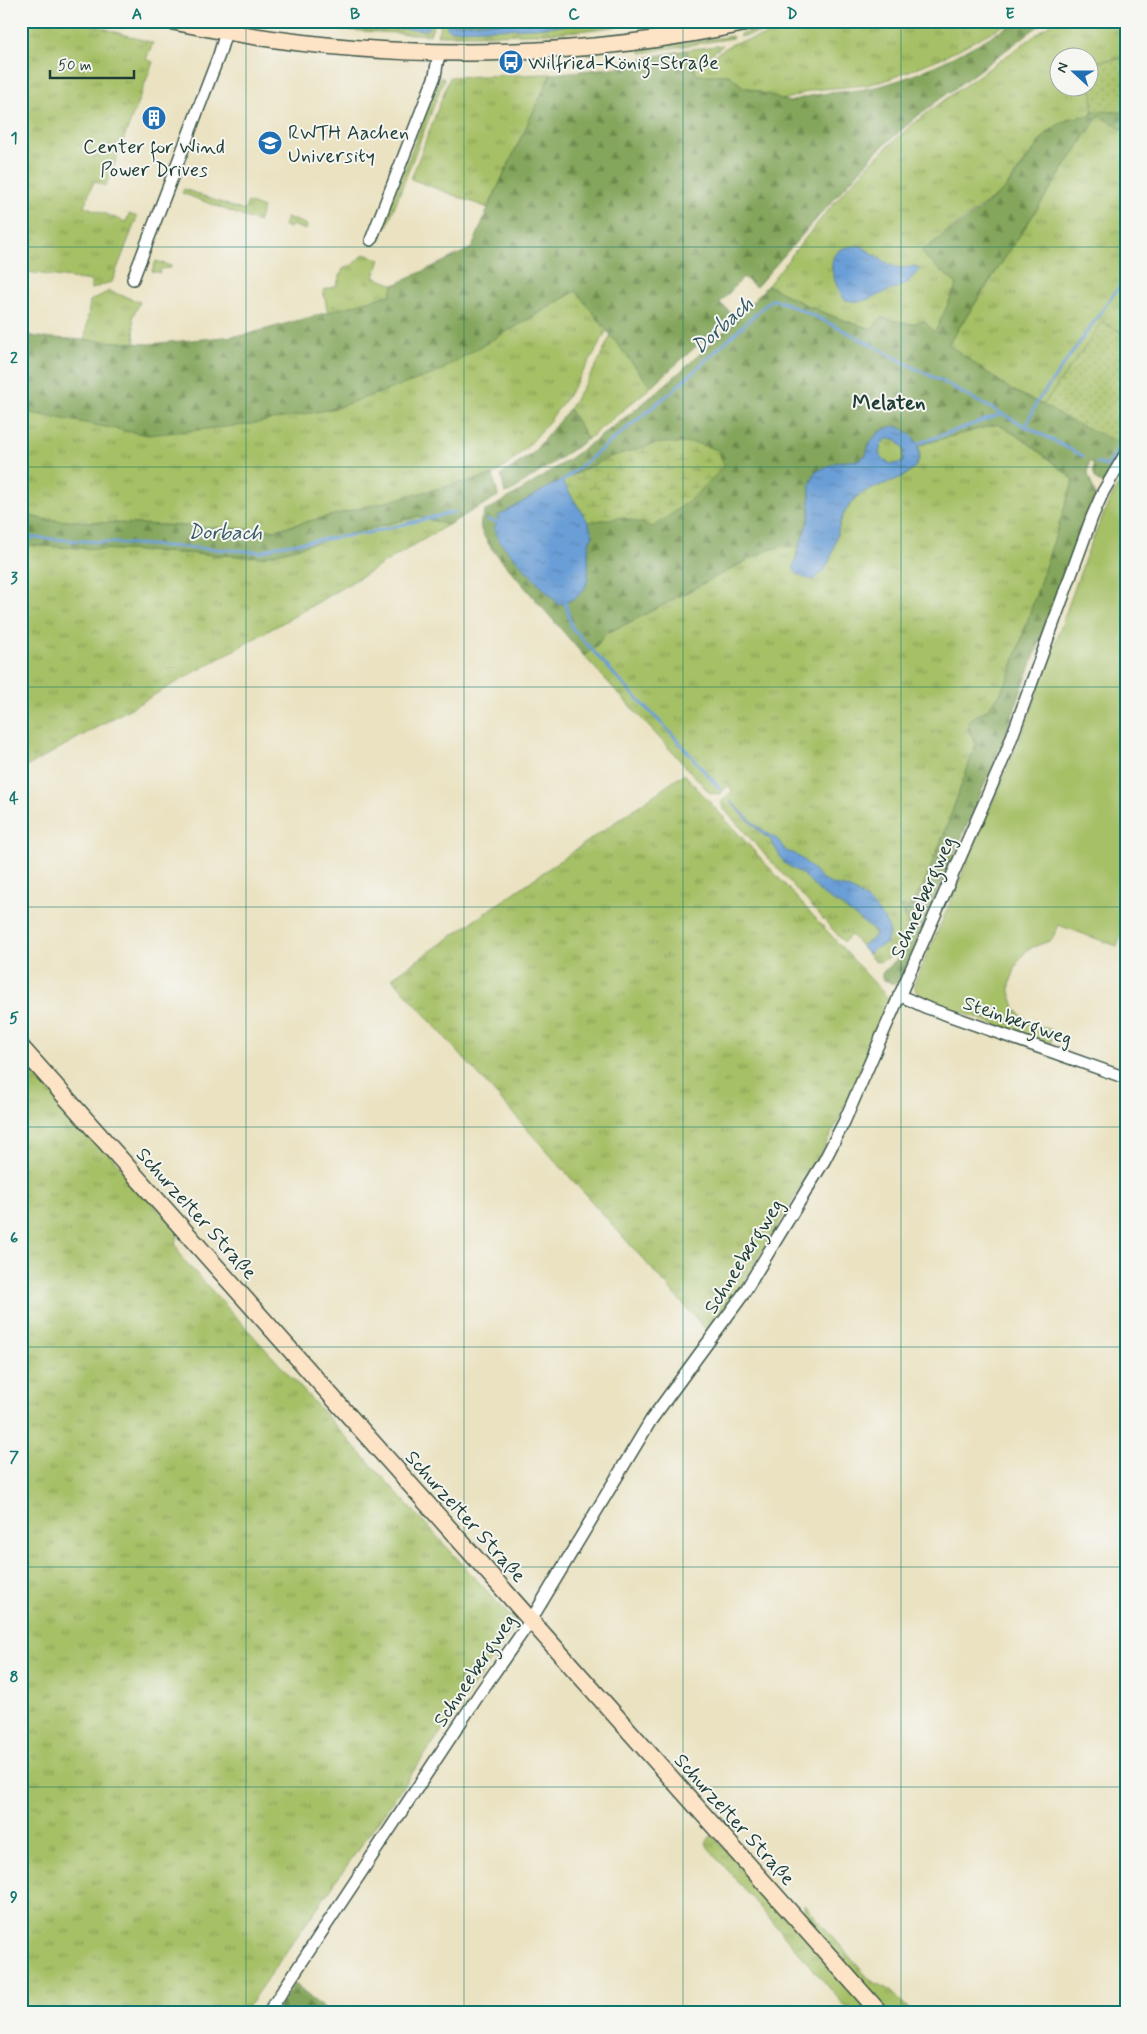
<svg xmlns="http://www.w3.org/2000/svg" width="1147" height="2034" font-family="Mynerve,sans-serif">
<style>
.grass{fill:url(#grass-tufts);stroke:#627e4d;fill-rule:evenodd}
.forest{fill:url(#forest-firs);stroke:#527248;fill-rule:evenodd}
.wetland{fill:url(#wetland-marsh);stroke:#627e4d}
.park{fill:#a6c066;stroke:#627e4d}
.garden{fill:url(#garden-dots);stroke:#627e4d}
.water{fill:url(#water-ripples);stroke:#446e85;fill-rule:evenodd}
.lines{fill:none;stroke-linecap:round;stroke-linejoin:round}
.stream{stroke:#6a9ed6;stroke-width:3}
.street-casing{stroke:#3d5649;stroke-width:14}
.secondary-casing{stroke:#3d5649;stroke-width:19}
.street{stroke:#fff;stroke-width:11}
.secondary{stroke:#fee4c6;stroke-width:16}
.grid{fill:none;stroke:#0f766e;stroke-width:1;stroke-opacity:0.55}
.labels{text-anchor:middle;stroke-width:4;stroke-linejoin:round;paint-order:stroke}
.poi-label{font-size:20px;fill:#1f3d34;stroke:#f6f6f2;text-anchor:start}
.street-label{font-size:20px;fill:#1f3d34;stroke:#f6f6f2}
.water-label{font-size:21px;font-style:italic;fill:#365a65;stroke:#f6f6f2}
.neighbourhood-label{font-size:21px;font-weight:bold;fill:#1f3d34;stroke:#f6f6f2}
.neatline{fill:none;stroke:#0f766e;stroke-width:2}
.grid-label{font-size:16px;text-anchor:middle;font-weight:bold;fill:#0f766e}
</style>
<defs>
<pattern id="grass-tufts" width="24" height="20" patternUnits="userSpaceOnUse" patternTransform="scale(1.25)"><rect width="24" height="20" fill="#a6c066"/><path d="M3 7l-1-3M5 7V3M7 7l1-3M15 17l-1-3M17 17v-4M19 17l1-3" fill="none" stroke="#879d55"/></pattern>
<pattern id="forest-firs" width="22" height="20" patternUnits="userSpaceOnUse" patternTransform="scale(1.25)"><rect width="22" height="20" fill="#84a65b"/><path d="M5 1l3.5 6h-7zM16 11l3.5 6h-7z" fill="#6b884c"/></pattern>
<pattern id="wetland-marsh" width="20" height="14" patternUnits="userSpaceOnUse" patternTransform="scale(1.25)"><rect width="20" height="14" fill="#a6c066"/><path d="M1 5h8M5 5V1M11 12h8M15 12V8" fill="none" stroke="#879d55"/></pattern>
<pattern id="garden-dots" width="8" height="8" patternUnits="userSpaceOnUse" patternTransform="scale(1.25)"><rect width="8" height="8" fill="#a6c066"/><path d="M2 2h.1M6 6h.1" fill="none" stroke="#879d55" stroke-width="1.8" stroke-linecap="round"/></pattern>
<pattern id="water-ripples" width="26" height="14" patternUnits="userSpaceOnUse" patternTransform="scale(1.25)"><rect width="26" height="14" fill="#6a9ed6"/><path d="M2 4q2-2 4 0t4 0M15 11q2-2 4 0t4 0" fill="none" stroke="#5782ae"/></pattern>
</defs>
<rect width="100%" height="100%" fill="#f6f6f2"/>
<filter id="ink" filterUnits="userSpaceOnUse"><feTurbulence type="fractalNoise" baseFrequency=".02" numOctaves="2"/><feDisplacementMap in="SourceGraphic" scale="10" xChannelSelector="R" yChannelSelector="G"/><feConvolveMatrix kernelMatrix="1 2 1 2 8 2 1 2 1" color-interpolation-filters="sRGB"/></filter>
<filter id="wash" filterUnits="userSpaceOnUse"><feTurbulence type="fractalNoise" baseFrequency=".0096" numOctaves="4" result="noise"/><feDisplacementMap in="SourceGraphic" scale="20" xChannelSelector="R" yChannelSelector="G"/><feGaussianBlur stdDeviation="1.12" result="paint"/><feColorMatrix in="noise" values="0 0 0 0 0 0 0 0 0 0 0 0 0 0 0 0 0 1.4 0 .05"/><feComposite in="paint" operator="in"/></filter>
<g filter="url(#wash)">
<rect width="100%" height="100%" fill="#eae2c1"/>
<g class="grass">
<path d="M 25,21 L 79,21 L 153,43 L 146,59 L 153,62 L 106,186 L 94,181 L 84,206 L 126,222 L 129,214 L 137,217 L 112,282 C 105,283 99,287 91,289 L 91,281 L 21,271 L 21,31 Z"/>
<polygon points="268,21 435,21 430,35 346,30"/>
<path d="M 442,21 L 648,21 C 579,35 507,35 437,35 Z"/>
<polygon points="801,21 811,21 740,37 740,34"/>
<polygon points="827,21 1012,21 946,56 884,81 866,85 813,90 783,100 742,86 729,75 697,75 694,67 734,43"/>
<path d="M 1054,21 L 1110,21 L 1126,41 L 1126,58 L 1091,62 C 1092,76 1097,104 1090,116 L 1046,133 L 1003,191 L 942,235 L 928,260 L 958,284 L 935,333 L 924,321 L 911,324 L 881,318 L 872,329 C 836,319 800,304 768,285 C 809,234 849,180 898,137 C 947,94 1003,61 1054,21 ZM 1060,58 L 1090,58 L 1090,88 L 1060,88 Z"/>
<polygon points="732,36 733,38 641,53 641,49"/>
<polygon points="723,45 720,48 692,64 686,50"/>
<polygon points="551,74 488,208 411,179 450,77"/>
<polygon points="440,77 444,79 387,226 383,225"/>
<polygon points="1099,115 1126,132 1126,335 1103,322 1043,405 1010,389 948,345"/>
<polygon points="184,189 244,211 248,202 263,208 258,222 182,193"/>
<polygon points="287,217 307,225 306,230 292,225 290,228 284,226"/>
<polygon points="364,254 380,259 374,277 394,285 390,295 328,313 323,290 336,286 343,269 352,265"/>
<polygon points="156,261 171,266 170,268 160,269 160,273 152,271"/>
<path d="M 577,290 L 607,330 C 581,378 540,446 493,475 L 274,530 L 47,520 L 21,514 L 21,411 L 511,330 Z"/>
<polygon points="109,291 140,302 133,316 135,343 85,340 90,301"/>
<polygon points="611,335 651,387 588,439 569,409 596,366"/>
<path d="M 998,424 L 1027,442 L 1074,480 L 1009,677 L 1000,694 L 987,710 L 978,714 L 967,727 L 976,744 L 947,826 L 923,886 L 908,908 L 900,907 C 907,922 913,934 904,950 L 898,947 L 886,959 L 879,962 L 872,959 L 851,935 L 844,942 L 723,808 L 721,802 L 732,791 L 729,785 L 720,794 L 710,793 L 584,656 L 598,644 L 604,634 L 636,619 L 765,551 L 783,546 L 798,548 L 794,567 L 826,568 C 834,547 838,517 853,500 C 867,485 892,484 909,473 C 914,470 917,462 920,457 L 919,445 Z"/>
<polygon points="1126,424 1126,442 1124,445 1116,441"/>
<path d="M 886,439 L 896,439 L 904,449 L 903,462 C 892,466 884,464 879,453 L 881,445 Z"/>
<polygon points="418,516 448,525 298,614 21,770 21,545 261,557"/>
<polygon points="684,774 888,998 889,1002 838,1121 819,1157 742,1284 709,1333 392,978"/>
<polygon points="21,1056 179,1232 175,1243 182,1258 517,1624 243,2013 21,2013"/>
<polygon points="712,1835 871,2013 851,2013 706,1845 705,1843"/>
<polygon points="804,1904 870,1980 891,1991 913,2013 888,2013 804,1918"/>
</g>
<g class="forest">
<path d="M 1018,21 L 1045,21 L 920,114 L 876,152 L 756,287 L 743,277 L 720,303 L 732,314 L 651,387 L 576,291 L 434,374 L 332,409 L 245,425 L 148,435 L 21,411 L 21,333 L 37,337 L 150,344 L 245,335 L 390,295 L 394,285 L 472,248 L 488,208 L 551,74 L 630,66 L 644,58 L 686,50 L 697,75 L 729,75 L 742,86 L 790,102 C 819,90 850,94 880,86 C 929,73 974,46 1018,21 Z"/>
<path d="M 1093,111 L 1126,112 L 1126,132 L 1099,115 L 948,344 L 1010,389 L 1124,445 L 1103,483 L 1097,481 L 1094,475 L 1093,463 L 1089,461 L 1088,474 L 1096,497 L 1084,522 L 1001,746 L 900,981 L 894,984 L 882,979 L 882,974 C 885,968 891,965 896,960 C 914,943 909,926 900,906 L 908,908 L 923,886 L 947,826 L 976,744 L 967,727 L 969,720 L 987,710 L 1000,694 L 1009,677 L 1074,479 L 1027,442 L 998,424 L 919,445 L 908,431 L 878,433 L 869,444 L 866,455 L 859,460 L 837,462 L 810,485 L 810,516 L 798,548 L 783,546 L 765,551 L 636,619 L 605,634 L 598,644 L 584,656 L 492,549 C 483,534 476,529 484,512 C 585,456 691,371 768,285 C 800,304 836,319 872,329 L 881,318 L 911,324 L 924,321 L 935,332 L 957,284 L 928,260 L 922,251 C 948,231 977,214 1001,192 C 1031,165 1041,115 1090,116 ZM 592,465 L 653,527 L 622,517 L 588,522 L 593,535 C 581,552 597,577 580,594 C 575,599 565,602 559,605 L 497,526 L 499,519 L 552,485 Z"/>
<polygon points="569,409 588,439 509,493 505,493 501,475 532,454"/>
<polygon points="493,475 498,496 448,525 418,516 262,557 21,545 21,514 47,520 274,530"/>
<polygon points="294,1984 329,2013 275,2013"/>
</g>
<path class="wetland" d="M 659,443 L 695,443 L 718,450 L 724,466 C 703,490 680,509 653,527 L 622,517 L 588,522 L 562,481 L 607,458 Z"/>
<path class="park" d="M 1126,470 L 1126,925 L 1117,946 L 1058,925 L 1052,940 L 1028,949 L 1018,961 L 1010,983 L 1010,992 L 1016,1010 L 1026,1020 L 1032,1024 L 1052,1030 L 1051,1044 L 926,1000 C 916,996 914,990 915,981 L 944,917 L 1028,719 L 1089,548 L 1109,502 Z"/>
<g class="garden">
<polygon points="1126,58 1126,112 1093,111 1091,62"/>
<polygon points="1103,322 1126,335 1126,424 1116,441 1073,422 1043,405"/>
</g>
<g class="water">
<polygon points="363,21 426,24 430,25 429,28 426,30 365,27 362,26"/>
<polygon points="536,21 624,21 533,28 449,30 446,27 448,24"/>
<path d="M 861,246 C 871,252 890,268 901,268 C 907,268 912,265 918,267 L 919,270 L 906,284 L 871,298 L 859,302 L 845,300 C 829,276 821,244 861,246 Z"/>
<path d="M 896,426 C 906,430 917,437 919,449 C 924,485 867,480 852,502 C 848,507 844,512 842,518 C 836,533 834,557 825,569 C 822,573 817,576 814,580 C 804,578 797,577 793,567 L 810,516 L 810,485 L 815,472 L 837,462 L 859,460 L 866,455 C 870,439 879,428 896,426 ZM 886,439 L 896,439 L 904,449 L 903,462 C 892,466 884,464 879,453 L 881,445 Z"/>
<path d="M 562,481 L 588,522 L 593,535 C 581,552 597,577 580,594 C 575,599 565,602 559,605 L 500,542 L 494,528 L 498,522 L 498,516 L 552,485 Z"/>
<path d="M 731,801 L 757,826 L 778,840 L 786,851 C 807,856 812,874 829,883 C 835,886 842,886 848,888 C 867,897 883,913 890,932 L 886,944 L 875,948 L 869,954 L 861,946 L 872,939 L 876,932 L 840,905 L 822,894 L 805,876 L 784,863 L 770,839 L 762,834 L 730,802 Z"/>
</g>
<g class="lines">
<g class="stream">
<polyline points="1026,426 1037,402 1121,284"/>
<polyline points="917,444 1002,414"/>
<polyline points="1097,463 1107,466 1126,437"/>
<path d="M 560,483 L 670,393 L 771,300 L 777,300 C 823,318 866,342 909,365 C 927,375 947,382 964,394 L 1083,456"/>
<polyline points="488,520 501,523"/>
<polyline points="21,537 262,552 277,546 368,533 454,512"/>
<polyline points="565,602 572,628 623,684 671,733 720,789"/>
</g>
</g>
</g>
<g filter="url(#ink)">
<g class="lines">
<defs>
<g id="street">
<polyline points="371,240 435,76 439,52"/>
<polyline points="133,279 219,55 226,32"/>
<polyline points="899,995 925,1007 1126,1078"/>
<polyline points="268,2013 480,1693 531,1620 651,1420 742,1296 824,1161 844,1122 1006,753 1092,517 1103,492 1126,453"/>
</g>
<g id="secondary">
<path d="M 171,21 C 362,62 563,64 754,21"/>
<polyline points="21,1047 880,2013"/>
</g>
</defs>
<use href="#street" class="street-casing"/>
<use href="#secondary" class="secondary-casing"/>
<use href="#street" class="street"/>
<use href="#secondary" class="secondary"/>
</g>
</g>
<path class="grid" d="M 246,21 L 246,2013M 464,21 L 464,2013M 683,21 L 683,2013M 901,21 L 901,2013M 21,247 L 1126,247M 21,467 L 1126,467M 21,687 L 1126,687M 21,907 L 1126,907M 21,1127 L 1126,1127M 21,1347 L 1126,1347M 21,1567 L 1126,1567M 21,1787 L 1126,1787"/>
<defs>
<symbol id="bus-disc" viewBox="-11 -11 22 22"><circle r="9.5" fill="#1f6fb2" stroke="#f6f6f2"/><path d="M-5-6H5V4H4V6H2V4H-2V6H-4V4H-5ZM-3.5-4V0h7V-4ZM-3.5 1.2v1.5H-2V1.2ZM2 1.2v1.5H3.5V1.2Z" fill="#fff"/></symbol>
<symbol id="building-disc" viewBox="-11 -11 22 22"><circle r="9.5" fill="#1f6fb2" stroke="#f6f6f2"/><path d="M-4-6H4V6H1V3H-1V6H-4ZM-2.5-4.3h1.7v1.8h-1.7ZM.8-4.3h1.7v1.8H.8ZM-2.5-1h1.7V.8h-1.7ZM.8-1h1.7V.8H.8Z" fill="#fff"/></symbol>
<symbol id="university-disc" viewBox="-11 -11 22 22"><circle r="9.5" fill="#1f6fb2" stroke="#f6f6f2"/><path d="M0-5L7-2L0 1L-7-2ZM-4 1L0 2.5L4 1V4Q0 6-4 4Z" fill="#fff"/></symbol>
</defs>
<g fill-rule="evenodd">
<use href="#bus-disc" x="497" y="48" width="28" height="28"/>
<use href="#building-disc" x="140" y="104" width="28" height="28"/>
<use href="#university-disc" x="256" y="129" width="28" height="28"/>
</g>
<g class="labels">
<g class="poi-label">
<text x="528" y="69">Wilfried-König-Straße</text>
<text x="288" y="139">RWTH Aachen<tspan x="288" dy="23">University</tspan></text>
<text x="154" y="153" text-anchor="middle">Center for Wind<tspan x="154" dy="23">Power Drives</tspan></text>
</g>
<g class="street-label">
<text transform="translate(922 897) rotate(-66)" y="7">Schneebergweg</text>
<text transform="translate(1018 1020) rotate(19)" y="7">Steinbergweg</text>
<text transform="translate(197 1213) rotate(48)" y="7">Schurzelter Straße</text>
<text transform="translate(743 1256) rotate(-58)" y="7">Schneebergweg</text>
<text transform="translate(466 1516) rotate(48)" y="7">Schurzelter Straße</text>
<text transform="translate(474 1670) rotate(-56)" y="7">Schneebergweg</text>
<text transform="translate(735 1819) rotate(48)" y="7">Schurzelter Straße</text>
</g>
<g class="water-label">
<text transform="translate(722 325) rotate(-42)" y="7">Dorbach</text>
<text transform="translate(225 532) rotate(1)" y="7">Dorbach</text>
</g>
<g class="neighbourhood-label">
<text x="889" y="409">Melaten</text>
</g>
</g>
<rect width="1147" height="2034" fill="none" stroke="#f6f6f2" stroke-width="55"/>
<g transform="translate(1074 72) rotate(291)"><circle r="24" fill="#f6f6f2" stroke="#a0aca6"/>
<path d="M0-4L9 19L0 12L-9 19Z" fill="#1f6fb2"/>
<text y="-8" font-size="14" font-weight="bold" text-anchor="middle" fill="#1f3d34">N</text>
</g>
<path d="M50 70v8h84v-8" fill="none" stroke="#1f3d34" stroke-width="2.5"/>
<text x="58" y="70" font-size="15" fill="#1f3d34" stroke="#f6f6f2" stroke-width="4" paint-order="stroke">50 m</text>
<rect x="28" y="28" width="1092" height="1978" class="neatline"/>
<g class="grid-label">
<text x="137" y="19">A</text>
<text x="355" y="19">B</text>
<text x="574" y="19">C</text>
<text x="792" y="19">D</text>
<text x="1010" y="19">E</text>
<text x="14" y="143">1</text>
<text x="14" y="363">2</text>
<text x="14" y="583">3</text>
<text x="14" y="803">4</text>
<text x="14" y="1023">5</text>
<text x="14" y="1243">6</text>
<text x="14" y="1462">7</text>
<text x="14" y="1682">8</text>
<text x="14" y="1902">9</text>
</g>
</svg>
